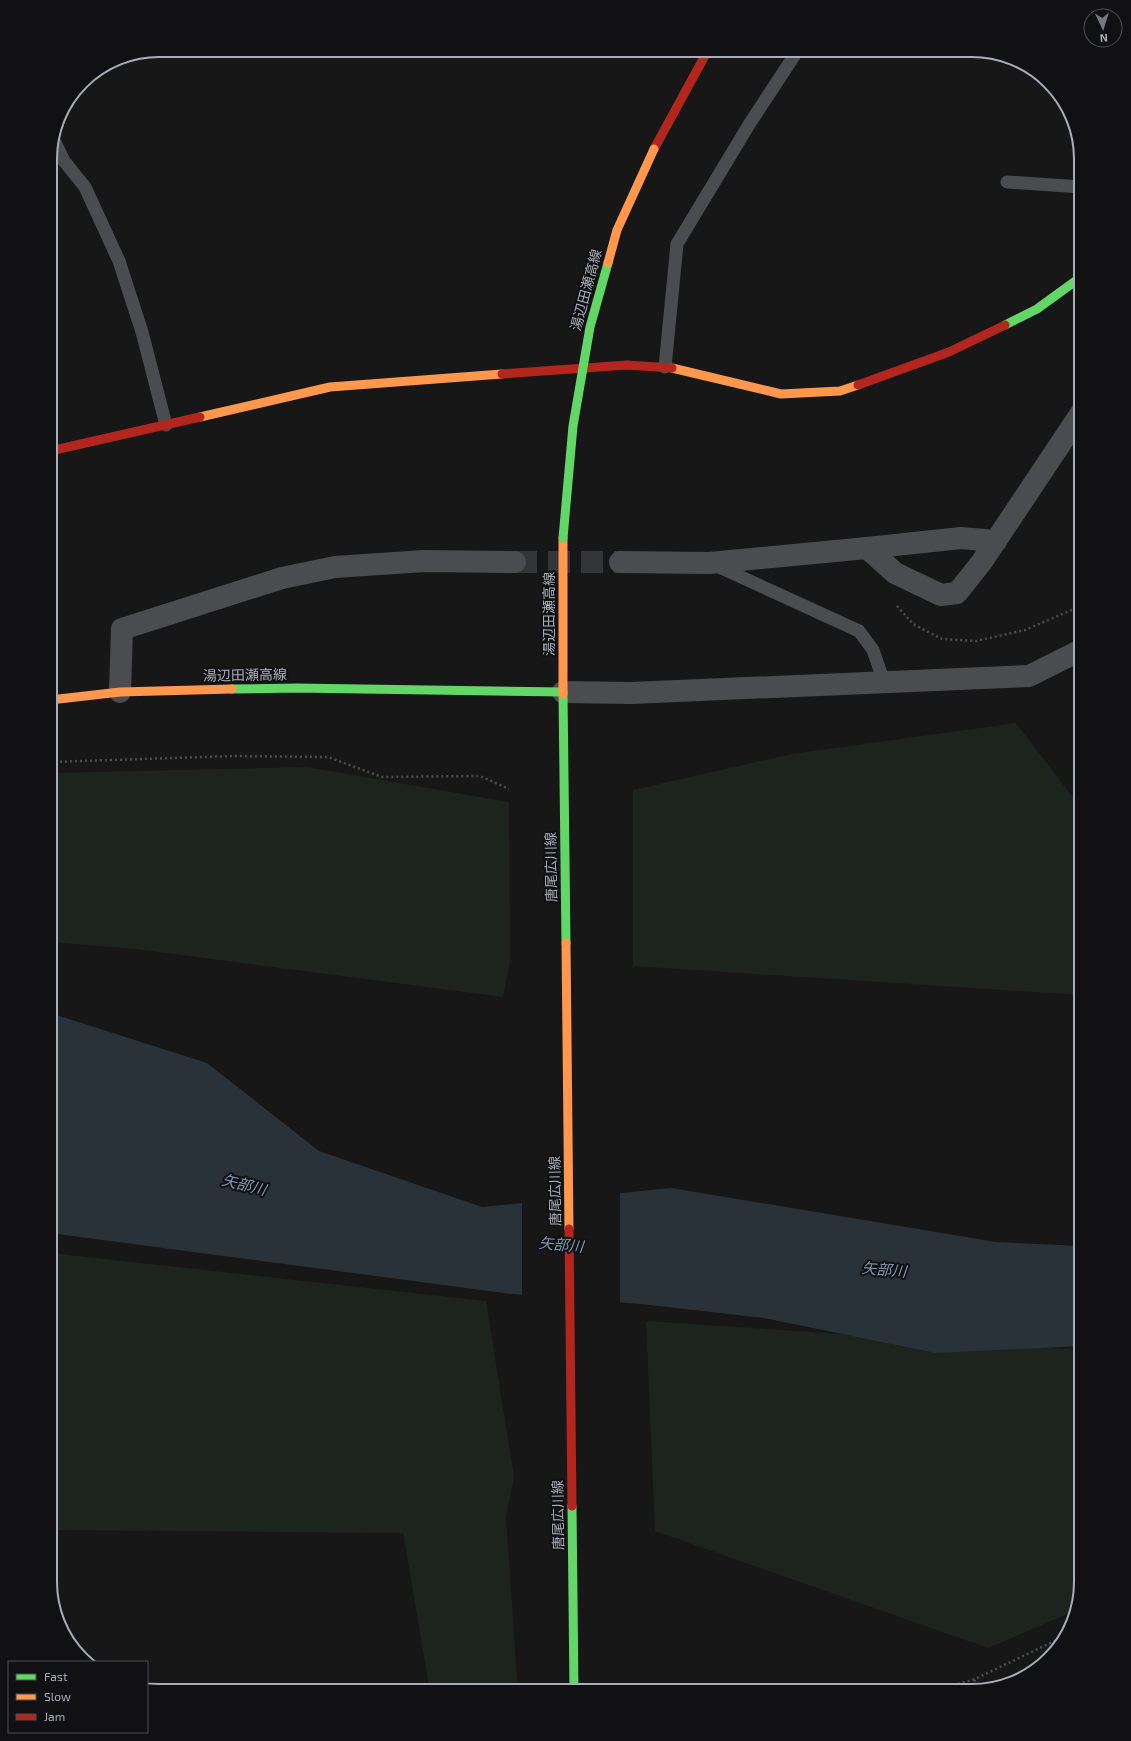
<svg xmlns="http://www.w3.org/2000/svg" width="1131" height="1741" font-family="'Exo 2','Noto Sans JP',sans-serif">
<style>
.green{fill:#1d241e}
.water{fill:#2a3239}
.pier{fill:#171717}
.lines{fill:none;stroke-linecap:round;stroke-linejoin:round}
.street-tunnel{stroke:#343537;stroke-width:22;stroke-dasharray:22 11;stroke-linecap:butt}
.path{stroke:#4d4e52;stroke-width:2.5;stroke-dasharray:2 3;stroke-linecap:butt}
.lane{stroke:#4b4c50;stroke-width:13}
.street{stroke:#4b4c50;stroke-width:22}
.fast{stroke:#63d668;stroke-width:9}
.slow{stroke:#ff974d;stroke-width:9}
.jam{stroke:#b3261e;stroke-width:9}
.fast-bridge{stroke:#63d668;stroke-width:9}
.slow-bridge{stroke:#ff974d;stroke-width:9}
.labels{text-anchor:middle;stroke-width:4;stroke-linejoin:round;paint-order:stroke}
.street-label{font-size:14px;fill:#a8adb8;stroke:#111113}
.water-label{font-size:15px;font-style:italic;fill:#7f9bb3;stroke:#111113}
.rim{fill:none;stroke:#a8adb8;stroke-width:2}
</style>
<rect width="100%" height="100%" fill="#171717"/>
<g class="green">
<polygon points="1016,723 1081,808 1081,995 633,966 633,790 792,754"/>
<polygon points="306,767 509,802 510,962 503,997 136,949 50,942 50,773"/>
<polygon points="50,1253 486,1301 514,1477 506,1517 518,1691 430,1691 403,1533 50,1530"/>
<polygon points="646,1321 1081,1350 1081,1583 1072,1612 988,1648 655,1531"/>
</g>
<polygon class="water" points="50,1013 207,1063 319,1151 482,1207 671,1188 996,1242 1081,1246 1081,1346 936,1353 764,1318 641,1304 512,1294 50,1233"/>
<polygon class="pier" points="620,1191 620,1305 522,1297 522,1201"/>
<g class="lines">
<polyline class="street-tunnel" points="515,562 620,562"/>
<g class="path">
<polyline points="897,606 913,624 942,639 976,641 1025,630 1081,606"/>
<polyline points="50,762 234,756 328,757 382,777 480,776 509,789"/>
<polyline points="934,1691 975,1679 1065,1636"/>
<polyline points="971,1691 975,1679"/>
</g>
<g class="lane">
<polyline points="53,138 64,161 85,187 119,261 142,332 166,425"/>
<polyline points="1007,182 1081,187"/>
<polyline points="665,367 677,244 750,123 798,50"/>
<polyline points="715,565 859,631 873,650 884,682"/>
</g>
<g class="street">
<polyline points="867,548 895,573 941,595 957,593 981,563 1081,413"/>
<polyline points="620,562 709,563 867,548 961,538 996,541"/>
<polyline points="120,692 122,629 282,578 335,567 424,561 515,562"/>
<polyline points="563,692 631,693 1029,676 1081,650"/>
</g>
<g class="fast">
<polyline points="1005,325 1037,309 1081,277"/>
<polyline points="232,689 297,688 563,692"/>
<polyline points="563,694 566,943"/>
<polyline points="572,1506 574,1691"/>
</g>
<g class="slow">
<polyline points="672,368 781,394 840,391 858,385"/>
<polyline points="200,417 330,387 502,374"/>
<polyline points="563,538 563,694"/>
<polyline points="50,700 120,692 232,689"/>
<polyline points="566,943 569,1229"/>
</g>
<g class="jam">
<polyline points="654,149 708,50"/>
<polyline points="502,374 627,365 672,368"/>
<polyline points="858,385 949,352 1005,325"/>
<polyline points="50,451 200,417"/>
<polyline points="569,1229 572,1506"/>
</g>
<polyline class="fast-bridge" points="563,538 573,426 590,327 608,263"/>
<polyline class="slow-bridge" points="608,263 617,230 654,149"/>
</g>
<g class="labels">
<g class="street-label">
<text transform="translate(586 290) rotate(-75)" y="5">湯辺田瀬高線</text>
<text transform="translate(549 614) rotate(-90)" y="5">湯辺田瀬高線</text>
<text transform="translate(245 675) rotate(-1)" y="5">湯辺田瀬高線</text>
<text transform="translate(551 867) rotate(-91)" y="5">唐尾広川線</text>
<text transform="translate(555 1191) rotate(-91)" y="5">唐尾広川線</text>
<text transform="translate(558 1515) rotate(-91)" y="5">唐尾広川線</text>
</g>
<g class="water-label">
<text transform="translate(244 1185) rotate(14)" y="5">矢部川</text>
<text transform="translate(561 1245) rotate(5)" y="5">矢部川</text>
<text transform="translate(884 1270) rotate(5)" y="5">矢部川</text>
</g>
</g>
<path d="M0 0H1131V1741H0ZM159 57H972A102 102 0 0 1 1074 159V1582A102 102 0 0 1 972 1684H159A102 102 0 0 1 57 1582V159A102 102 0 0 1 159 57Z" fill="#111113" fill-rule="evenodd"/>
<path class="rim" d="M159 57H972A102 102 0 0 1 1074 159V1582A102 102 0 0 1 972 1684H159A102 102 0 0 1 57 1582V159A102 102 0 0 1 159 57Z"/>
<rect x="8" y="1661" width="140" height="72" fill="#111113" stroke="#4d4f55"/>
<rect x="16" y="1674" width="20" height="6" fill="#63d668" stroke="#4d4f55"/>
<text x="44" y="1681" font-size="12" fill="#a8adb8">Fast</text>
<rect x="16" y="1694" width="20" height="6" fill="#ff974d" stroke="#4d4f55"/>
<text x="44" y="1701" font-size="12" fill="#a8adb8">Slow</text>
<rect x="16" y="1714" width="20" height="6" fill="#b3261e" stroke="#4d4f55"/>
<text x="44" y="1721" font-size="12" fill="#a8adb8">Jam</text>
<g transform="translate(1103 28) rotate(176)"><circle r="19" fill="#111113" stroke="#4d4f55"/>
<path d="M0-3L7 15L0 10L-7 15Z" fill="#757880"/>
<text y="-6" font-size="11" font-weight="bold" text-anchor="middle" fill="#a8adb8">N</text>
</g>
</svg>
